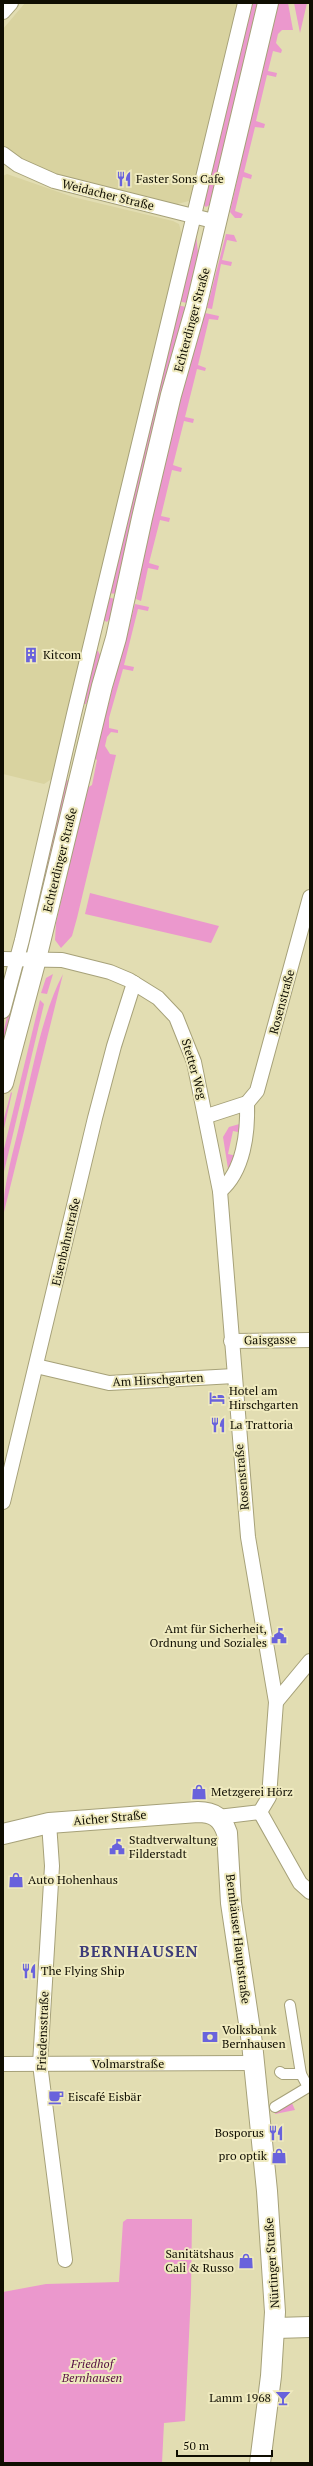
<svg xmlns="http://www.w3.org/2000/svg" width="313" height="2466" font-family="'PT Serif',serif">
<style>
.built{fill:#d9d3a0}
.green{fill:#eb98cd}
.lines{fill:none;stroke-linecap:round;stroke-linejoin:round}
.pedestrian-casing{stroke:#a6a179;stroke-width:12}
.minor-casing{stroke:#a6a179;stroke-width:16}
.secondary-casing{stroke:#a6a179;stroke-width:22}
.pedestrian{stroke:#fff;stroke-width:10}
.minor{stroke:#fff;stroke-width:14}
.secondary{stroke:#fff;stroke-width:20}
.labels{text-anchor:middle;stroke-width:4;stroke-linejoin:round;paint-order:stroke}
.poi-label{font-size:12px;fill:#100e02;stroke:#efeabf;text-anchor:start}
.street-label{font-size:12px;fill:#100e02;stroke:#efeabf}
.park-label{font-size:12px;font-style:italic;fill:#550b41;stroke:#efeabf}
.district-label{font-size:16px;font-weight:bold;letter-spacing:1px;fill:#3d3c79;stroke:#efeabf}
</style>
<rect width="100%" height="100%" fill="#e2ddb2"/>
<g class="built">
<polygon points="25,3 238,3 193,194 189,201 173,205 75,179 50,172 18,157 3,146 3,29"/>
<polygon points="7,174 73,197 173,221 179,224 183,239 53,778 44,784 3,774 3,176"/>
</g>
<g class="green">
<polygon points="250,3 260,3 211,204 206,207 201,203"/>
<path d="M 276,3 L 288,3 L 293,30 L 282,30 L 278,34 L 276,43 L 282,50 L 281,53 L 273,51 L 268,71 L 277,73 L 276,77 L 267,75 L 256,121 L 265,124 L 264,128 L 255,127 L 244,172 L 252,175 L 251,179 L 243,177 L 235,211 L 243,214 L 241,218 L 235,218 L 230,212 C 246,142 259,72 276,3 Z"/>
<polygon points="294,3 307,3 300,33"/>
<polygon points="196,234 198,253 187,303 178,301"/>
<polygon points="226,234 234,235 237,242 227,240 222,260 232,262 231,266 221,264 212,309 207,308"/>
<polygon points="177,305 186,307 117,594 108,593"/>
<polygon points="205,313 219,316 218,320 209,319 198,365 206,368 205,371 197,369 185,417 194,419 193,423 184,421 173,465 182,468 181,472 172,470 161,516 170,518 169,522 160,520 149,563 159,566 158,570 148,568 141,601 136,599 151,517 181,393"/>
<polygon points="107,597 115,599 111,617 107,622 103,620"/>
<polygon points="135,604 149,607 148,611 138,609 124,665 134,667 133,671 123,669 109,718 109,728 118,730 118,733 111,732 107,737 105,746 110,754 116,755 77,918 72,936 61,948 55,940 56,923 87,788 92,785 97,760 94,758"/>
<polygon points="94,651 98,651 101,657 86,704 82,704"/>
<polygon points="62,779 70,781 36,914 34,912"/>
<polygon points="90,893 219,926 211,943 85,914"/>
<polygon points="53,974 47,994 41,993 46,978"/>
<path d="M 63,974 L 3,1216 C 3,1183 14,1150 21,1118 C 32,1074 42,1013 63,974 Z"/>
<polygon points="12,996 17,997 3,1053 3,1034"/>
<polygon points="40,1000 44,1004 3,1176 3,1153"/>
<polygon points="11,1092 12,1093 3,1133 3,1122"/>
<polygon points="243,1123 243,1133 233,1131 228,1154 237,1156 229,1175 223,1137 229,1127"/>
<polygon points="292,2103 295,2110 275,2114 275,2111"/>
<polygon points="127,2219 192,2219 191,2293 185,2421 164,2423 162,2463 3,2463 3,2292 46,2284 119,2282 123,2222"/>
</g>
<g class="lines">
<defs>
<g id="pedestrian">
<polyline points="290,2005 301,2074"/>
<polyline points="280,2072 283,2074 301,2074 308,2087"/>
<polyline points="275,2107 310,2086"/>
</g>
<g id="minor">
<polyline points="3,12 11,3"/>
<polyline points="3,154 18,165 54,181 217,222"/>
<polyline points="3,959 62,960 110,972 129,980 158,998 176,1017 194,1062 220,1191 248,1537 276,1702 269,1797 260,1812 218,1817"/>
<polyline points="3,1011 22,940 74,714 245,3"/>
<polyline points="207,1116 247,1103 257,1091 310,897"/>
<path d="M 220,1191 C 244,1171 248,1132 247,1103"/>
<polyline points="231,1341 310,1340"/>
<polyline points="36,1366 109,1383 234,1376"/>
<polyline points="3,1502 95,1118 114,1046 134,983"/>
<polyline points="276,1702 310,1661"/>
<polyline points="260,1812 300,1883 310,1892"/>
<polyline points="49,1823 52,1866 40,2064 65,2260"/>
<polyline points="3,2064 253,2063"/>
</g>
<g id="secondary">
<polyline points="3,1083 36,959 102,686 116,638 142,518 171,395 196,307 268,3"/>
<path d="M 3,1834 L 49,1823 L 198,1812 C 214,1812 222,1818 227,1833 L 231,1903 L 252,2043 L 267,2191 L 275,2312 L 271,2376 L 260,2463"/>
<polyline points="276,2328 310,2327"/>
</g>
</defs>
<use href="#pedestrian" class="pedestrian-casing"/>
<use href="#minor" class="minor-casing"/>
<use href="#secondary" class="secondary-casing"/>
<use href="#pedestrian" class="pedestrian"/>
<use href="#minor" class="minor"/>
<use href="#secondary" class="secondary"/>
</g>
<defs>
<symbol id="restaurant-bare" viewBox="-9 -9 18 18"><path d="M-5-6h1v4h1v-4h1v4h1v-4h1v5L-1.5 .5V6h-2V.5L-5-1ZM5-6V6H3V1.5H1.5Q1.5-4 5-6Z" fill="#6962dc" stroke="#efeabf" stroke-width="2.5" paint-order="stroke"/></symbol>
<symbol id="building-bare" viewBox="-9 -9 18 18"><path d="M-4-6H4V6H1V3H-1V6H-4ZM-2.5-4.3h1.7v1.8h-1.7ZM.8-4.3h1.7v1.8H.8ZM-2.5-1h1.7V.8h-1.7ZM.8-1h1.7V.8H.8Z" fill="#6962dc" stroke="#efeabf" stroke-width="2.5" paint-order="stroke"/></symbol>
<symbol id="hotel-bare" viewBox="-9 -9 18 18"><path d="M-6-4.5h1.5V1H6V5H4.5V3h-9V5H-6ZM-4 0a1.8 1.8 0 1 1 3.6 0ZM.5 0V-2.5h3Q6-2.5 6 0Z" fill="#6962dc" stroke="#efeabf" stroke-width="2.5" paint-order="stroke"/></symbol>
<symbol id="civic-bare" viewBox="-9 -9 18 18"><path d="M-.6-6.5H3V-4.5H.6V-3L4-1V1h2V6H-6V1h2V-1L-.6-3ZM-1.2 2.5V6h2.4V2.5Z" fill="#6962dc" stroke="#efeabf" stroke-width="2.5" paint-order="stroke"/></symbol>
<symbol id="shop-bare" viewBox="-9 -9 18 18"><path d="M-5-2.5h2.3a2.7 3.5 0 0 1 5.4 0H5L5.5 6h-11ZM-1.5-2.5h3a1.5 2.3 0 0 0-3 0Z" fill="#6962dc" stroke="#efeabf" stroke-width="2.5" paint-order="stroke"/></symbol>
<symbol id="bank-bare" viewBox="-9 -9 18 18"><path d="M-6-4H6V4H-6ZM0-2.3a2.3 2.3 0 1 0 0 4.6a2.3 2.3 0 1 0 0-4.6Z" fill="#6962dc" stroke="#efeabf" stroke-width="2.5" paint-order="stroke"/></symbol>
<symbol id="cafe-bare" viewBox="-9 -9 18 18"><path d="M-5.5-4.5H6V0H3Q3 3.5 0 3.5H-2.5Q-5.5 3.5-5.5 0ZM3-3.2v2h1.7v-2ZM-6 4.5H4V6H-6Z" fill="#6962dc" stroke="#efeabf" stroke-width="2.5" paint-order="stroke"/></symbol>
<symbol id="bar-bare" viewBox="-9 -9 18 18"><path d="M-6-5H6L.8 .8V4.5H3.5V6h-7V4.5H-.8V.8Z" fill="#6962dc" stroke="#efeabf" stroke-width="2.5" paint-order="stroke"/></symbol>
</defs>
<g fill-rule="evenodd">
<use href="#restaurant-bare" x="113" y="168" width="22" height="22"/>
<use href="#building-bare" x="20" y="644" width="22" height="22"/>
<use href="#hotel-bare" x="206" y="1387" width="22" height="22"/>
<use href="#restaurant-bare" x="207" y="1414" width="22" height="22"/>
<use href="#civic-bare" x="268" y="1625" width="22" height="22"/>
<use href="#shop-bare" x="188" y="1781" width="22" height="22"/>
<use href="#civic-bare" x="106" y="1836" width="22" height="22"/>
<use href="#shop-bare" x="5" y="1869" width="22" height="22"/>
<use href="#restaurant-bare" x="18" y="1960" width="22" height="22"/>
<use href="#bank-bare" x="199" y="2026" width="22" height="22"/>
<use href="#cafe-bare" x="45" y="2086" width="22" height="22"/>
<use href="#restaurant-bare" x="265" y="2122" width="22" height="22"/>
<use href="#shop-bare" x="268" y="2145" width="22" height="22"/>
<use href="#shop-bare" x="235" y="2250" width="22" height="22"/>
<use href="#bar-bare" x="272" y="2387" width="22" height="22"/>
</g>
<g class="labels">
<g class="poi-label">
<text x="136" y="183">Faster Sons Cafe</text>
<text x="43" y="659">Kitcom</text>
<text x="229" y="1395">Hotel am<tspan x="229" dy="14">Hirschgarten</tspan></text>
<text x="230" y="1429">La Trattoria</text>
<text x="267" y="1633" text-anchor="end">Amt für Sicherheit,<tspan x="267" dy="14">Ordnung und Soziales</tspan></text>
<text x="211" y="1796">Metzgerei Hörz</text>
<text x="129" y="1844">Stadtverwaltung<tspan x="129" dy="14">Filderstadt</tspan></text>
<text x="28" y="1884">Auto Hohenhaus</text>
<text x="41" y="1975">The Flying Ship</text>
<text x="222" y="2034">Volksbank<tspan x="222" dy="14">Bernhausen</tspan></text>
<text x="68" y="2101">Eiscafé Eisbär</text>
<text x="264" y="2137" text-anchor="end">Bosporus</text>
<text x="267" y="2160" text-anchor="end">pro optik</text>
<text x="234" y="2258" text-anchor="end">Sanitätshaus<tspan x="234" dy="14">Cali &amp; Russo</tspan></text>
<text x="271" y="2402" text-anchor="end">Lamm 1968</text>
</g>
<g class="street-label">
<text transform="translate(108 195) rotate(14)" y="4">Weidacher Straße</text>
<text transform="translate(192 320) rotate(-75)" y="4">Echterdinger Straße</text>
<text transform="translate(60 860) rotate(-76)" y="4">Echterdinger Straße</text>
<text transform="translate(282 1002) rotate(-75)" y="4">Rosenstraße</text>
<text transform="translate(194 1069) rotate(74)" y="4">Stetter Weg</text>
<text transform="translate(66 1242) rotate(-77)" y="4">Eisenbahnstraße</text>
<text transform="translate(270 1340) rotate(-1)" y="4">Gaisgasse</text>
<text transform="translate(158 1380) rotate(-3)" y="4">Am Hirschgarten</text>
<text transform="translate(242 1477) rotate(-95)" y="4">Rosenstraße</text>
<text transform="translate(110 1818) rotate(-5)" y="4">Aicher Straße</text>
<text transform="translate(238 1939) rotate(83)" y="4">Bernhäuser Hauptstraße</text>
<text transform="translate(43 2031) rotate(-88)" y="4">Friedensstraße</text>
<text x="128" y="2068">Volmarstraße</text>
<text transform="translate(272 2263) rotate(-94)" y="4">Nürtinger Straße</text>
</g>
<g class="park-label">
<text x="92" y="2368">Friedhof<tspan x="92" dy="14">Bernhausen</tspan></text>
</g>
<g class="district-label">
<text x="139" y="1957">BERNHAUSEN</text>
</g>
</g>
<rect width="313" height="2466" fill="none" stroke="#100e02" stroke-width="8"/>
<path d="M177 2450v6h95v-6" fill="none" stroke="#100e02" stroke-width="2"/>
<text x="183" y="2450" font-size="12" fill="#100e02" stroke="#efeabf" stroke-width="3" paint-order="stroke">50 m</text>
</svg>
